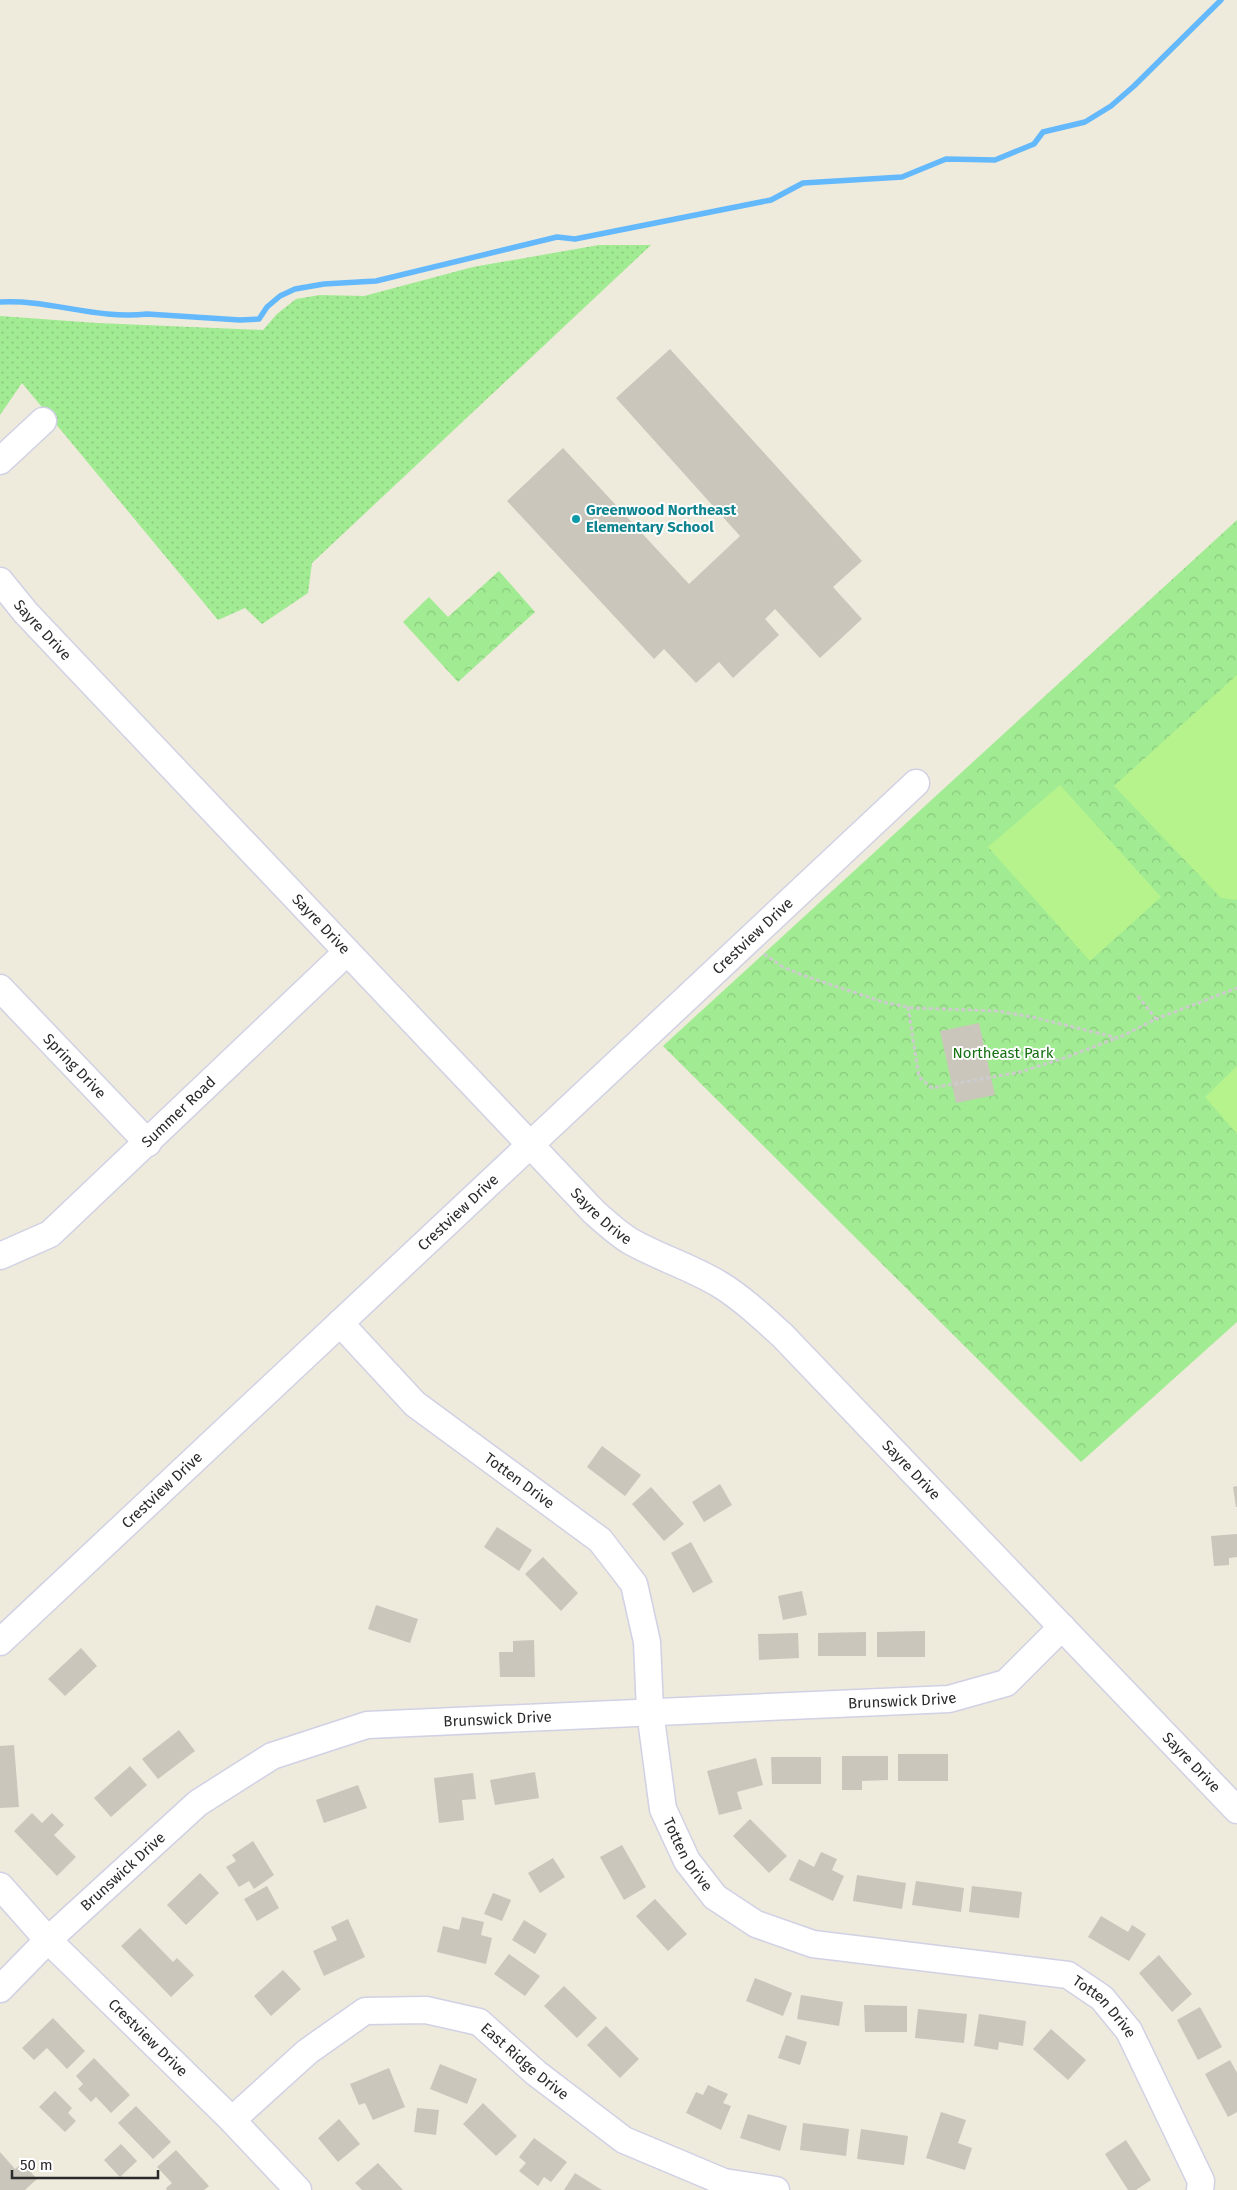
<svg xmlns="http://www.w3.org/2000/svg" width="1237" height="2190" font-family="'Fira Sans',sans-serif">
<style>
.grass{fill:url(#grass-dots)}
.park{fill:url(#park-crowns)}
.pitch{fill:#b6f38d}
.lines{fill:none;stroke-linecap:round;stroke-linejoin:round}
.stream{stroke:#63b9fc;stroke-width:5.5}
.building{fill:#cac6bb}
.minor-casing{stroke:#d1d1e5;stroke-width:29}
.path{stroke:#ccc;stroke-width:3;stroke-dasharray:4 2.5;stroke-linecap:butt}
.minor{stroke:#fff;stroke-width:26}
.culture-dot{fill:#0f9aa8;stroke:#fff;stroke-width:2}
.labels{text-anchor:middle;stroke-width:4;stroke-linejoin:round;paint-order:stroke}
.culture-label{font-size:15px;font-weight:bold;fill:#0d838f;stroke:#fff;text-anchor:start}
.street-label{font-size:15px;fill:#2b2b2b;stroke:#fff}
.park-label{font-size:15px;fill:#157112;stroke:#fff}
</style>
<defs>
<pattern id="grass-dots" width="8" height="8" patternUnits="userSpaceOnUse" patternTransform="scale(1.25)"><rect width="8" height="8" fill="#a1eb92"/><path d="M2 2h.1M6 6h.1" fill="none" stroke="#8bca7e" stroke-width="1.8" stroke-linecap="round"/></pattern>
<pattern id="park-crowns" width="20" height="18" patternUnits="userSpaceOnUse" patternTransform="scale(1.25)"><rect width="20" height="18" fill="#a1eb92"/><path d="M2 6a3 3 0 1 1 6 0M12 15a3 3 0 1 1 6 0" fill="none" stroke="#8bca7e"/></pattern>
</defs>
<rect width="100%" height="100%" fill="#eeeadc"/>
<polygon class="grass" points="599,245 651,245 312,563 308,593 262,624 245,608 218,620 22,383 0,415 0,316 97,323 263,330 277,314 296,299 320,295 364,296 473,267"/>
<g class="park">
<polygon points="1237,520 1237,1322 1081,1462 663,1046"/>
<polygon points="499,571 535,612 458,682 403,622 429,597 448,617"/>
</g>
<g class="pitch">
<polygon points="1237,675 1237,900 1221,898 1114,786"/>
<polygon points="1060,785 1161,897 1090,961 988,847"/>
<polygon points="1237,1066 1237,1134 1205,1097"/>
</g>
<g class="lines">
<path class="stream" d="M 0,302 C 49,299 97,320 147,314 L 240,320 L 259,319 L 267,307 L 280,296 L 295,289 L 324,284 L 376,281 L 557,237 L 575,239 L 771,200 L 803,183 L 902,177 L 946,159 L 995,160 L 1034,144 L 1043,132 L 1085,122 L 1111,106 L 1134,86 L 1221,0"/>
</g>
<g class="building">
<polygon points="670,349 862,561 833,587 862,619 820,658 775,609 765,619 779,635 733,678 719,662 696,683 664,649 654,659 507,501 563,448 689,584 740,536 616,398"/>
<polygon points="979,1023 995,1095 956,1103 940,1031"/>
<polygon points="602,1446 641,1475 625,1496 587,1467"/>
<polygon points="720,1484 732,1505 704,1522 692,1502"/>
<polygon points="1237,1486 1237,1507 1236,1507 1233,1487"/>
<polygon points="651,1487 684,1524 664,1541 632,1504"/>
<polygon points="497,1527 532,1550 519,1571 484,1547"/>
<polygon points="1237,1534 1237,1557 1229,1558 1229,1565 1214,1566 1211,1536"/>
<polygon points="691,1542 713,1582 693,1593 671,1553"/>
<polygon points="543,1557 578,1593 561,1611 525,1574"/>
<polygon points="802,1591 807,1615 783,1620 778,1596"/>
<polygon points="376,1605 418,1619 410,1643 368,1629"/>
<polygon points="925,1631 925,1657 877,1657 877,1632"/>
<polygon points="866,1632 866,1656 818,1656 818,1633"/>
<polygon points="798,1633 799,1658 759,1660 758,1634"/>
<polygon points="534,1640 535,1677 500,1677 499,1652 513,1652 513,1641"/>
<polygon points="81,1648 97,1666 65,1696 48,1679"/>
<polygon points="179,1730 195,1751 158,1779 142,1759"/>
<polygon points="14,1745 19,1807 0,1808 0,1746"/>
<rect x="898" y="1754" width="50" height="27"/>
<polygon points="842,1756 888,1756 888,1780 862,1781 862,1790 842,1790"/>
<polygon points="771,1757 821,1757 821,1784 772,1784"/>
<polygon points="756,1758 763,1785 737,1792 742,1809 719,1815 707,1771"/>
<polygon points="130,1766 147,1785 111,1817 94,1798"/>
<polygon points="535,1772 539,1798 495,1805 490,1780"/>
<polygon points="473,1773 476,1799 462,1800 464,1820 439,1823 434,1778"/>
<polygon points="358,1785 367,1808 324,1823 316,1800"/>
<polygon points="32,1813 42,1823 52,1813 64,1825 54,1835 76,1857 57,1876 14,1831"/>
<polygon points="750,1819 787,1856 769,1873 733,1836"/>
<polygon points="253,1841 274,1875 254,1889 249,1881 239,1887 226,1867 236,1861 232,1855"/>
<polygon points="622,1845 646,1887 624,1900 600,1857"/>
<polygon points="821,1852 837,1859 832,1870 844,1876 833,1901 789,1880 799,1859 814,1867"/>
<polygon points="553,1858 565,1877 540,1893 528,1873"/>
<polygon points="200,1873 219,1893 186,1925 167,1905"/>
<polygon points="857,1875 906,1883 902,1909 853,1901"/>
<polygon points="916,1881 964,1888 961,1912 912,1905"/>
<polygon points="267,1886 279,1908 257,1921 244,1899"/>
<polygon points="972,1886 1022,1892 1019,1918 969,1912"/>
<polygon points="493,1893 511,1900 502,1921 484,1914"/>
<polygon points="655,1899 687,1934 668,1951 636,1916"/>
<polygon points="1101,1916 1128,1932 1132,1925 1146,1934 1129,1961 1088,1937"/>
<polygon points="462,1917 484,1922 481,1935 492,1938 486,1964 437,1952 443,1926 459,1930"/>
<polygon points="348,1919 365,1957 324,1976 313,1951 337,1940 331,1927"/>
<polygon points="524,1920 547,1934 535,1954 512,1940"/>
<polygon points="140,1928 173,1962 177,1958 194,1975 171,1997 121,1946"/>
<polygon points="509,1954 540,1976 525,1996 494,1974"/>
<polygon points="1159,1955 1192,1994 1172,2012 1139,1973"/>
<polygon points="283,1970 301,1989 271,2016 254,1996"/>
<polygon points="755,1978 792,1993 783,2016 746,2001"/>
<polygon points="564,1986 597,2018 577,2038 544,2006"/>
<polygon points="801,1995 843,2002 839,2026 797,2019"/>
<polygon points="864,2005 907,2006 907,2032 865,2032"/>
<polygon points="1200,2007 1222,2047 1198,2060 1177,2020"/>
<polygon points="918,2009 967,2014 964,2043 915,2038"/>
<polygon points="979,2014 1026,2021 1023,2046 999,2042 998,2050 974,2046"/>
<polygon points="53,2018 85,2051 67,2069 47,2048 34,2060 22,2048"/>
<polygon points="606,2026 639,2059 620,2078 587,2045"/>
<polygon points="1051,2029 1086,2060 1068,2080 1033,2049"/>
<polygon points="786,2035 807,2042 800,2065 778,2058"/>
<polygon points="94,2058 130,2095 111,2113 96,2097 91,2102 78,2089 83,2084 76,2076"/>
<polygon points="1230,2060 1237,2073 1237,2112 1228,2117 1205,2074"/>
<polygon points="440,2064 477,2079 467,2104 430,2089"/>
<polygon points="389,2068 405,2107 373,2120 365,2103 359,2105 350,2084"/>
<polygon points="708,2085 728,2094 723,2103 731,2106 721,2130 686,2113 696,2092 703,2095"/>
<polygon points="55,2091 72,2108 68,2113 76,2121 65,2132 39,2107"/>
<polygon points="483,2103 517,2136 496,2156 463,2124"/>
<polygon points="136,2106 171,2142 153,2159 118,2123"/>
<polygon points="417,2108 439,2110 436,2135 414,2132"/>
<polygon points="941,2112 966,2120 958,2143 972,2148 965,2170 926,2158"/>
<polygon points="748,2114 787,2126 780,2151 740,2138"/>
<polygon points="339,2119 360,2144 338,2162 318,2138"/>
<polygon points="803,2123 849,2129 846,2156 800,2150"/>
<polygon points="861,2129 908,2136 904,2165 857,2159"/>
<polygon points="534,2138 567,2162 551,2182 544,2177 538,2186 519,2171 526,2163 519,2157"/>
<polygon points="1126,2140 1151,2180 1136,2190 1128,2190 1105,2154"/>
<polygon points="121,2144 137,2161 120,2177 104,2160"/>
<polygon points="176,2150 209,2186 204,2190 167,2190 166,2188 172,2183 157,2167"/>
<polygon points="0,2152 15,2169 23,2163 37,2179 25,2190 0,2190"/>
<polygon points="378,2163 403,2190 362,2190 355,2183"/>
<polygon points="575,2173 602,2190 564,2190"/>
</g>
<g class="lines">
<defs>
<g id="minor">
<polyline points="0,461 43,421"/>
<path id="s1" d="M 0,581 L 26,613 L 594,1212 C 605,1222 617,1233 630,1241 C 658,1257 691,1267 719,1284 C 742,1298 762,1317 782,1335 L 1237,1810"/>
<path id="s2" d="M 0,988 L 148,1143"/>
<path id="s3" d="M 0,1256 L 50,1234 L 347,952"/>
<path id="s4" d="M 340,1323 L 415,1404 L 600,1540 L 634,1584 L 647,1642 L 650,1711 L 663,1809 L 687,1861 L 715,1897 L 756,1924 L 813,1944 L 1068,1975 L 1102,1998 L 1129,2031 L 1201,2181 L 1200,2190"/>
<path id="s5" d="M 0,1642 L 916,783"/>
<path id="s6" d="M 0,1886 L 48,1940 L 232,2120 L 298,2190"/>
<path id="s7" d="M 0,1989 L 48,1940 L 198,1803 L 272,1756 L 367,1725 L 949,1699 L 1006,1683 L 1062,1627"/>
<path id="s8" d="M 232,2120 L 307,2052 L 365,2011 L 426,2010 L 479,2022 L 536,2073 L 624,2140 L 724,2182 L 776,2190"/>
</g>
</defs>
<use href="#minor" class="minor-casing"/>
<g class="path">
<polyline points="764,954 783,967 802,975 883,1002 913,1008 997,1011 1032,1017 1118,1038 1156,1019 1237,988"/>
<polyline points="1138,996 1156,1019"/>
<polyline points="908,1007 919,1077 932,1088 1020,1072 1064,1058 1117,1038"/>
</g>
<use href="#minor" class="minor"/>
</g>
<circle class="culture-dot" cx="576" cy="519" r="5"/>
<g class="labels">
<g class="culture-label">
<text x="586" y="515">Greenwood Northeast<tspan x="586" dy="17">Elementary School</tspan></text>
</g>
<g class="street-label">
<text dy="5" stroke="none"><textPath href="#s1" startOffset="65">Sayre Drive</textPath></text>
<text dy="5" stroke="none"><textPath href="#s1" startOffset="470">Sayre Drive</textPath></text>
<text dy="5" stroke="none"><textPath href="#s5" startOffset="1032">Crestview Drive</textPath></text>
<text dy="5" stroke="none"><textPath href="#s2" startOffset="108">Spring Drive</textPath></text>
<text dy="5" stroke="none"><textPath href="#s3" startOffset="232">Summer Road</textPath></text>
<text dy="5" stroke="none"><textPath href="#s5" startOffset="628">Crestview Drive</textPath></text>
<text dy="5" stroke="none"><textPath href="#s1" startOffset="875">Sayre Drive</textPath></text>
<text dy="5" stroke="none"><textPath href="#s1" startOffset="1280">Sayre Drive</textPath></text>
<text dy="5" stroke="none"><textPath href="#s4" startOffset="240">Totten Drive</textPath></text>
<text dy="5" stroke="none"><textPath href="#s5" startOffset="222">Crestview Drive</textPath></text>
<text dy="5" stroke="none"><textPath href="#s7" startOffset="995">Brunswick Drive</textPath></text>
<text dy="5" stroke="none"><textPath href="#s7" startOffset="590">Brunswick Drive</textPath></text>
<text dy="5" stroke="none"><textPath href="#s1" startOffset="1685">Sayre Drive</textPath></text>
<text dy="5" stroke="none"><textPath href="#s4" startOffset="675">Totten Drive</textPath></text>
<text dy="5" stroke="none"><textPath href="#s7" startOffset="170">Brunswick Drive</textPath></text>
<text dy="5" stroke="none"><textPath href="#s4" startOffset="1141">Totten Drive</textPath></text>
<text dy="5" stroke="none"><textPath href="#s6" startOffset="212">Crestview Drive</textPath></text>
<text dy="5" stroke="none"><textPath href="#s8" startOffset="348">East Ridge Drive</textPath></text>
</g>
<g class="park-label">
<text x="1003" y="1058">Northeast Park</text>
</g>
</g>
<path d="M12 2170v8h146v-8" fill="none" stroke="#2b2b2b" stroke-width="2.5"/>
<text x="20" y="2170" font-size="15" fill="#2b2b2b" stroke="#ffffff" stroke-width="4" paint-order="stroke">50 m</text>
</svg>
